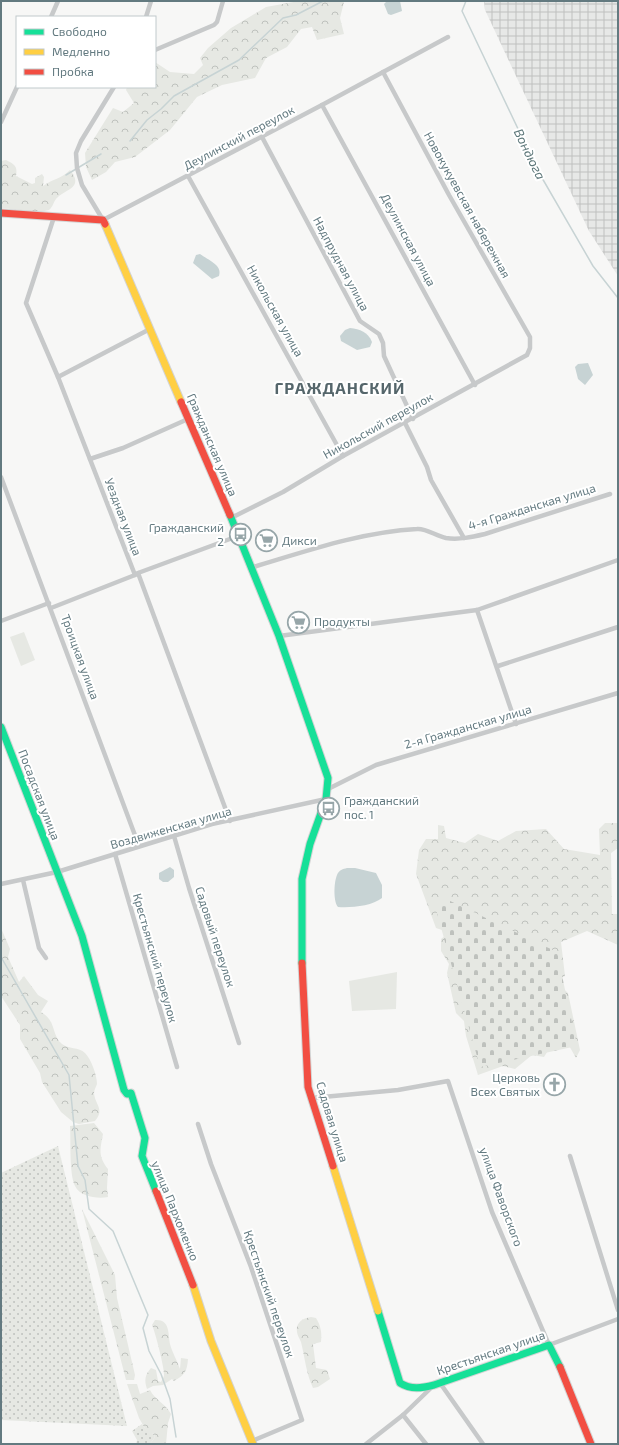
<svg xmlns="http://www.w3.org/2000/svg" width="619" height="1445" font-family="'Exo 2',sans-serif">
<style>
.industrial{fill:url(#industrial-grid)}
.grass{fill:url(#grass-dots)}
.forest{fill:url(#forest-crowns)}
.cemetery{fill:url(#cemetery-stones)}
.park{fill:#e6e8e3}
.water{fill:#c7d3d4}
.lines{fill:none;stroke-linecap:round;stroke-linejoin:round}
.stream{stroke:#c7d3d4;stroke-width:1.5}
.fast-casing{stroke:#d3d4d4;stroke-width:9}
.slow-casing{stroke:#d3d4d4;stroke-width:9}
.jam-casing{stroke:#d3d4d4;stroke-width:9}
.street{stroke:#c7c9ca;stroke-width:4.5}
.fast{stroke:#16e098;stroke-width:7}
.slow{stroke:#ffcf43;stroke-width:7}
.jam{stroke:#f24e42;stroke-width:7}
.labels{text-anchor:middle;stroke-width:4;stroke-linejoin:round;paint-order:stroke}
.street-label{font-size:12px;fill:#637a80;stroke:#fff}
.poi-label{font-size:12px;fill:#637a80;stroke:#fff;text-anchor:start}
.water-label{font-size:13px;font-style:italic;fill:#5e787a;stroke:#fff}
.district-label{font-size:16px;font-weight:bold;letter-spacing:1px;fill:#55666b;stroke:#fff}
</style>
<defs>
<pattern id="industrial-grid" width="8" height="8" patternUnits="userSpaceOnUse"><rect width="8" height="8" fill="#e7e8e7"/><path d="M0 4h8M4 0v8" fill="none" stroke="#bfc1c0"/></pattern>
<pattern id="grass-dots" width="8" height="8" patternUnits="userSpaceOnUse"><rect width="8" height="8" fill="#e6e8e3"/><path d="M2 2h.1M6 6h.1" fill="none" stroke="#bec1bd" stroke-width="1.8" stroke-linecap="round"/></pattern>
<pattern id="forest-crowns" width="20" height="18" patternUnits="userSpaceOnUse"><rect width="20" height="18" fill="#e6e8e3"/><path d="M2 6a3 3 0 1 1 6 0M12 15a3 3 0 1 1 6 0" fill="none" stroke="#bec1bd"/></pattern>
<pattern id="cemetery-stones" width="16" height="16" patternUnits="userSpaceOnUse"><rect width="16" height="16" fill="#e6e8e3"/><path d="M2 7V4a2 2 0 0 1 4 0v3zM10 15v-3a2 2 0 0 1 4 0v3z" fill="#bec1bd"/></pattern>
</defs>
<rect width="100%" height="100%" fill="#f7f7f6"/>
<polygon class="industrial" points="484,1 618,1 618,276 589,231 485,10"/>
<g class="grass">
<polygon points="58,1146 127,1426 1,1420 1,1173"/>
<polygon points="142,1424 147,1431 154,1434 155,1437 150,1444 136,1444 137,1440 132,1431"/>
</g>
<g class="forest">
<polygon points="299,1 351,1 344,2 340,18 344,34 317,40 312,27 301,29 287,47 266,58 255,78 222,85 197,97 170,130 148,147 135,157 115,162 106,172 92,180 86,167 85,153 113,108 123,112 134,103 126,90 127,87 155,87 155,62 170,72 194,74 203,65 200,58 208,48 231,28 266,7"/>
<path d="M 6,160 C 14,164 18,166 16,176 L 32,184 L 35,183 L 35,178 L 42,174 L 44,177 L 43,186 C 54,178 60,180 70,170 C 84,187 67,189 58,197 C 53,201 54,206 49,210 L 40,212 L 1,208 L 1,161 Z"/>
<polygon points="605,823 618,823 618,848 611,853 612,914 618,914 618,945 587,931 561,942 565,976 555,981 568,993 580,1050 576,1058 563,1035 554,1041 544,1057 532,1055 515,1069 503,1066 478,1075 466,1036 464,1021 456,1013 447,973 449,964 441,951 441,939 446,935 444,912 442,930 436,928 416,874 419,850 426,839 438,839 438,825 444,826 446,838 465,843 478,834 498,841 516,831 546,829 564,849 600,855 599,829"/>
<path d="M 1,928 L 10,949 L 8,957 L 19,982 L 24,976 L 38,995 L 48,1001 L 41,1012 C 57,1021 51,1035 62,1044 C 68,1049 79,1047 85,1053 C 91,1059 97,1075 97,1084 C 96,1087 94,1090 94,1093 C 95,1105 105,1109 95,1121 L 79,1124 L 73,1122 L 61,1112 L 42,1082 L 40,1073 L 20,1039 L 20,1025 L 1,996 Z"/>
<path d="M 94,1123 L 103,1134 C 100,1150 98,1156 108,1169 L 107,1188 L 108,1197 C 98,1199 80,1197 75,1186 C 69,1174 71,1140 70,1126 Z"/>
<polygon points="82,1209 115,1275 117,1298 135,1375 134,1380 126,1380"/>
<path d="M 311,1317 L 316,1318 C 321,1326 322,1333 321,1342 L 313,1344 L 316,1368 L 327,1370 L 330,1379 L 318,1387 L 313,1388 C 306,1373 305,1358 301,1342 C 299,1337 296,1334 297,1327 C 299,1320 305,1318 311,1317 Z"/>
<path d="M 155,1320 C 170,1319 168,1333 170,1344 C 172,1352 177,1360 180,1369 L 181,1358 L 188,1359 C 187,1371 185,1375 174,1381 L 172,1379 L 163,1385 L 153,1386 L 147,1389 C 144,1380 145,1375 151,1368 L 156,1370 L 158,1381 L 161,1382 C 162,1380 163,1378 164,1376 C 165,1370 155,1331 152,1325 Z"/>
<path d="M 127,1384 L 137,1384 L 140,1394 L 150,1390 C 155,1400 165,1403 171,1414 L 168,1423 L 166,1444 L 150,1444 L 155,1437 L 154,1434 L 147,1432 L 139,1418 Z"/>
</g>
<polygon class="cemetery" points="448,900 557,952 577,1046 480,1067 435,906"/>
<g class="park">
<polygon points="24,632 35,660 21,666 10,637"/>
<polygon points="397,972 396,1009 352,1011 349,981"/>
</g>
<g class="water">
<polygon points="387,1 400,1 402,11 391,15 388,14 384,4"/>
<path d="M 200,254 C 208,260 223,265 219,276 L 212,279 L 193,263 L 196,255 Z"/>
<path d="M 350,328 C 360,329 368,332 372,342 L 370,347 L 357,350 L 341,341 L 340,336 L 345,330 Z"/>
<polygon points="588,363 593,375 585,385 578,379 575,367 578,364"/>
<polygon points="170,867 174,870 174,877 168,882 163,882 159,879 159,873"/>
<path d="M 347,868 L 355,868 L 376,873 L 382,885 L 382,898 C 372,906 351,908 338,907 C 333,901 334,882 337,875 C 339,870 343,869 347,868 Z"/>
</g>
<g class="lines">
<g class="stream">
<polyline points="466,1 462,11 538,171 593,266 618,298"/>
<polyline points="130,141 147,120 161,109 174,96 239,60 283,18 296,15 323,1"/>
<polyline points="66,175 101,154"/>
<polyline points="1,957 69,1075 78,1166 85,1180 89,1209 113,1231 148,1315 143,1328 149,1351 161,1374 170,1399 176,1437"/>
</g>
<defs>
<g id="fast">
<polyline points="230,515 279,636 328,778 326,799 310,844 302,879 302,963"/>
<polyline points="1,727 82,936 124,1090 127,1094 131,1093 145,1138 142,1156 156,1191"/>
<path d="M 378,1311 L 400,1383 C 411,1390 422,1388 434,1385 L 549,1345 L 560,1367"/>
</g>
<g id="slow">
<polyline points="105,224 181,402"/>
<polyline points="333,1166 378,1311"/>
<polyline points="193,1285 211,1341 253,1444"/>
</g>
<g id="jam">
<polyline points="1,213 103,220 105,224"/>
<polyline points="181,402 230,515"/>
<polyline points="302,963 308,1087 333,1166"/>
<polyline points="156,1191 193,1285"/>
<polyline points="560,1367 591,1444"/>
</g>
</defs>
<use href="#fast" class="fast-casing"/>
<use href="#slow" class="slow-casing"/>
<use href="#jam" class="jam-casing"/>
<g class="street">
<polyline points="51,17 58,1"/>
<polyline points="146,17 151,1"/>
<polyline points="155,50 214,25 217,22 223,1"/>
<polyline points="114,87 81,141 76,153 77,168 82,185 103,220 322,105 448,37"/>
<polyline points="322,105 475,385"/>
<polyline points="1,122 17,87"/>
<polyline points="262,137 360,321 379,334 383,343 384,356 413,419"/>
<polyline points="188,176 343,456"/>
<polyline points="54,217 26,303 58,377 135,575 138,573 230,821"/>
<polyline points="58,377 150,329"/>
<polyline points="405,423 427,467 431,480 464,538"/>
<polyline points="90,459 123,448 188,419"/>
<polyline points="1,477 139,846"/>
<polyline points="231,518 283,492 343,456 527,355 530,348 530,337 449,195 383,72"/>
<path d="M 250,568 C 304,552 360,532 417,529 C 426,528 436,536 446,538 C 459,540 472,537 485,534 L 610,494"/>
<polyline points="138,573 238,536"/>
<polyline points="51,608 135,575"/>
<polyline points="477,610 516,724"/>
<polyline points="1,621 49,603"/>
<polyline points="279,636 477,610 618,560"/>
<polyline points="498,666 618,627"/>
<polyline points="328,789 376,765 618,693"/>
<polyline points="174,836 189,888 239,1043"/>
<polyline points="115,854 177,1067"/>
<polyline points="23,880 39,948 46,958"/>
<polyline points="1,884 57,872 212,824 326,799"/>
<polyline points="312,1098 398,1090 448,1081 492,1212 549,1345 618,1319"/>
<polyline points="198,1124 211,1164 251,1267 302,1420 252,1441"/>
<polyline points="570,1156 618,1310"/>
<polyline points="440,1383 483,1444"/>
<polyline points="403,1415 426,1444"/>
<polyline points="366,1444 403,1415 433,1386"/>
</g>
<use href="#fast" class="fast"/>
<use href="#slow" class="slow"/>
<use href="#jam" class="jam"/>
</g>
<defs>
<symbol id="bus-ring" viewBox="-11 -11 22 22"><circle r="9.5" fill="#fff" stroke="#97a6a9" stroke-width="1.5"/><path d="M-5-6H5V4H4V6H2V4H-2V6H-4V4H-5ZM-3.5-4V0h7V-4ZM-3.5 1.2v1.5H-2V1.2ZM2 1.2v1.5H3.5V1.2Z" fill="#97a6a9"/></symbol>
<symbol id="supermarket-ring" viewBox="-11 -11 22 22"><circle r="9.5" fill="#fff" stroke="#97a6a9" stroke-width="1.5"/><path d="M-6-5.5h2.5l.6 2H6L4.5 2H-2.5L-4.4-4H-6ZM-1.5 3.2a1.3 1.3 0 1 0 .1 0ZM3 3.2a1.3 1.3 0 1 0 .1 0Z" fill="#97a6a9"/></symbol>
<symbol id="church-ring" viewBox="-11 -11 22 22"><circle r="9.5" fill="#fff" stroke="#97a6a9" stroke-width="1.5"/><path d="M-1.2-6h2.4v3.5h3.3v2.4h-3.3V6h-2.4V-.1h-3.3v-2.4h3.3Z" fill="#97a6a9"/></symbol>
</defs>
<g fill-rule="evenodd">
<use href="#bus-ring" x="228" y="522" width="25" height="25"/>
<use href="#supermarket-ring" x="254" y="528" width="25" height="25"/>
<use href="#supermarket-ring" x="286" y="610" width="25" height="25"/>
<use href="#bus-ring" x="316" y="796" width="25" height="25"/>
<use href="#church-ring" x="542" y="1072" width="25" height="25"/>
</g>
<g class="labels">
<g class="street-label">
<text transform="translate(239 138) rotate(-28)" y="4">Деулинский переулок</text>
<text transform="translate(467 205) rotate(61)" y="4">Новокукуевская набережная</text>
<text transform="translate(408 240) rotate(62)" y="4">Деулинская улица</text>
<text transform="translate(341 264) rotate(62)" y="4">Надпрудная улица</text>
<text transform="translate(275 311) rotate(61)" y="4">Никольская улица</text>
<text transform="translate(378 426) rotate(-29)" y="4">Никольский переулок</text>
<text transform="translate(212 445) rotate(67)" y="4">Гражданская улица</text>
<text transform="translate(532 507) rotate(-17)" y="4">4-я Гражданская улица</text>
<text transform="translate(123 517) rotate(69)" y="4">Уездная улица</text>
<text transform="translate(80 657) rotate(70)" y="4">Троицкая улица</text>
<text transform="translate(468 727) rotate(-16)" y="4">2-я Гражданская улица</text>
<text transform="translate(39 795) rotate(69)" y="4">Посадская улица</text>
<text transform="translate(171 828) rotate(-16)" y="4">Воздвиженская улица</text>
<text transform="translate(215 937) rotate(72)" y="4">Садовый переулок</text>
<text transform="translate(155 958) rotate(74)" y="4">Крестьянский переулок</text>
<text transform="translate(332 1122) rotate(73)" y="4">Садовая улица</text>
<text transform="translate(501 1197) rotate(70)" y="4">улица Фаворского</text>
<text transform="translate(175 1211) rotate(68)" y="4">улица Пархоменко</text>
<text transform="translate(269 1294) rotate(71)" y="4">Крестьянский переулок</text>
<text transform="translate(491 1353) rotate(-19)" y="4">Крестьянская улица</text>
</g>
<g class="poi-label">
<text x="224" y="532" text-anchor="end">Гражданский<tspan x="224" dy="14">2</tspan></text>
<text x="282" y="545">Дикси</text>
<text x="314" y="626">Продукты</text>
<text x="344" y="805">Гражданский<tspan x="344" dy="14">пос. 1</tspan></text>
<text x="540" y="1082" text-anchor="end">Церковь<tspan x="540" dy="14">Всех Святых</tspan></text>
</g>
<g class="water-label">
<text transform="translate(530 154) rotate(64)" y="5">Вондюга</text>
</g>
<g class="district-label">
<text x="340" y="394">ГРАЖДАНСКИЙ</text>
</g>
</g>
<rect width="619" height="1445" fill="none" stroke="#637a80" stroke-width="4"/>
<rect x="16" y="16" width="140" height="72" fill="#ffffff" stroke="#c1cacc"/>
<rect x="24" y="29" width="20" height="6" fill="#16e098" stroke="#c1cacc"/>
<text x="52" y="36" font-size="12" fill="#637a80">Свободно</text>
<rect x="24" y="49" width="20" height="6" fill="#ffcf43" stroke="#c1cacc"/>
<text x="52" y="56" font-size="12" fill="#637a80">Медленно</text>
<rect x="24" y="69" width="20" height="6" fill="#f24e42" stroke="#c1cacc"/>
<text x="52" y="76" font-size="12" fill="#637a80">Пробка</text>
</svg>
